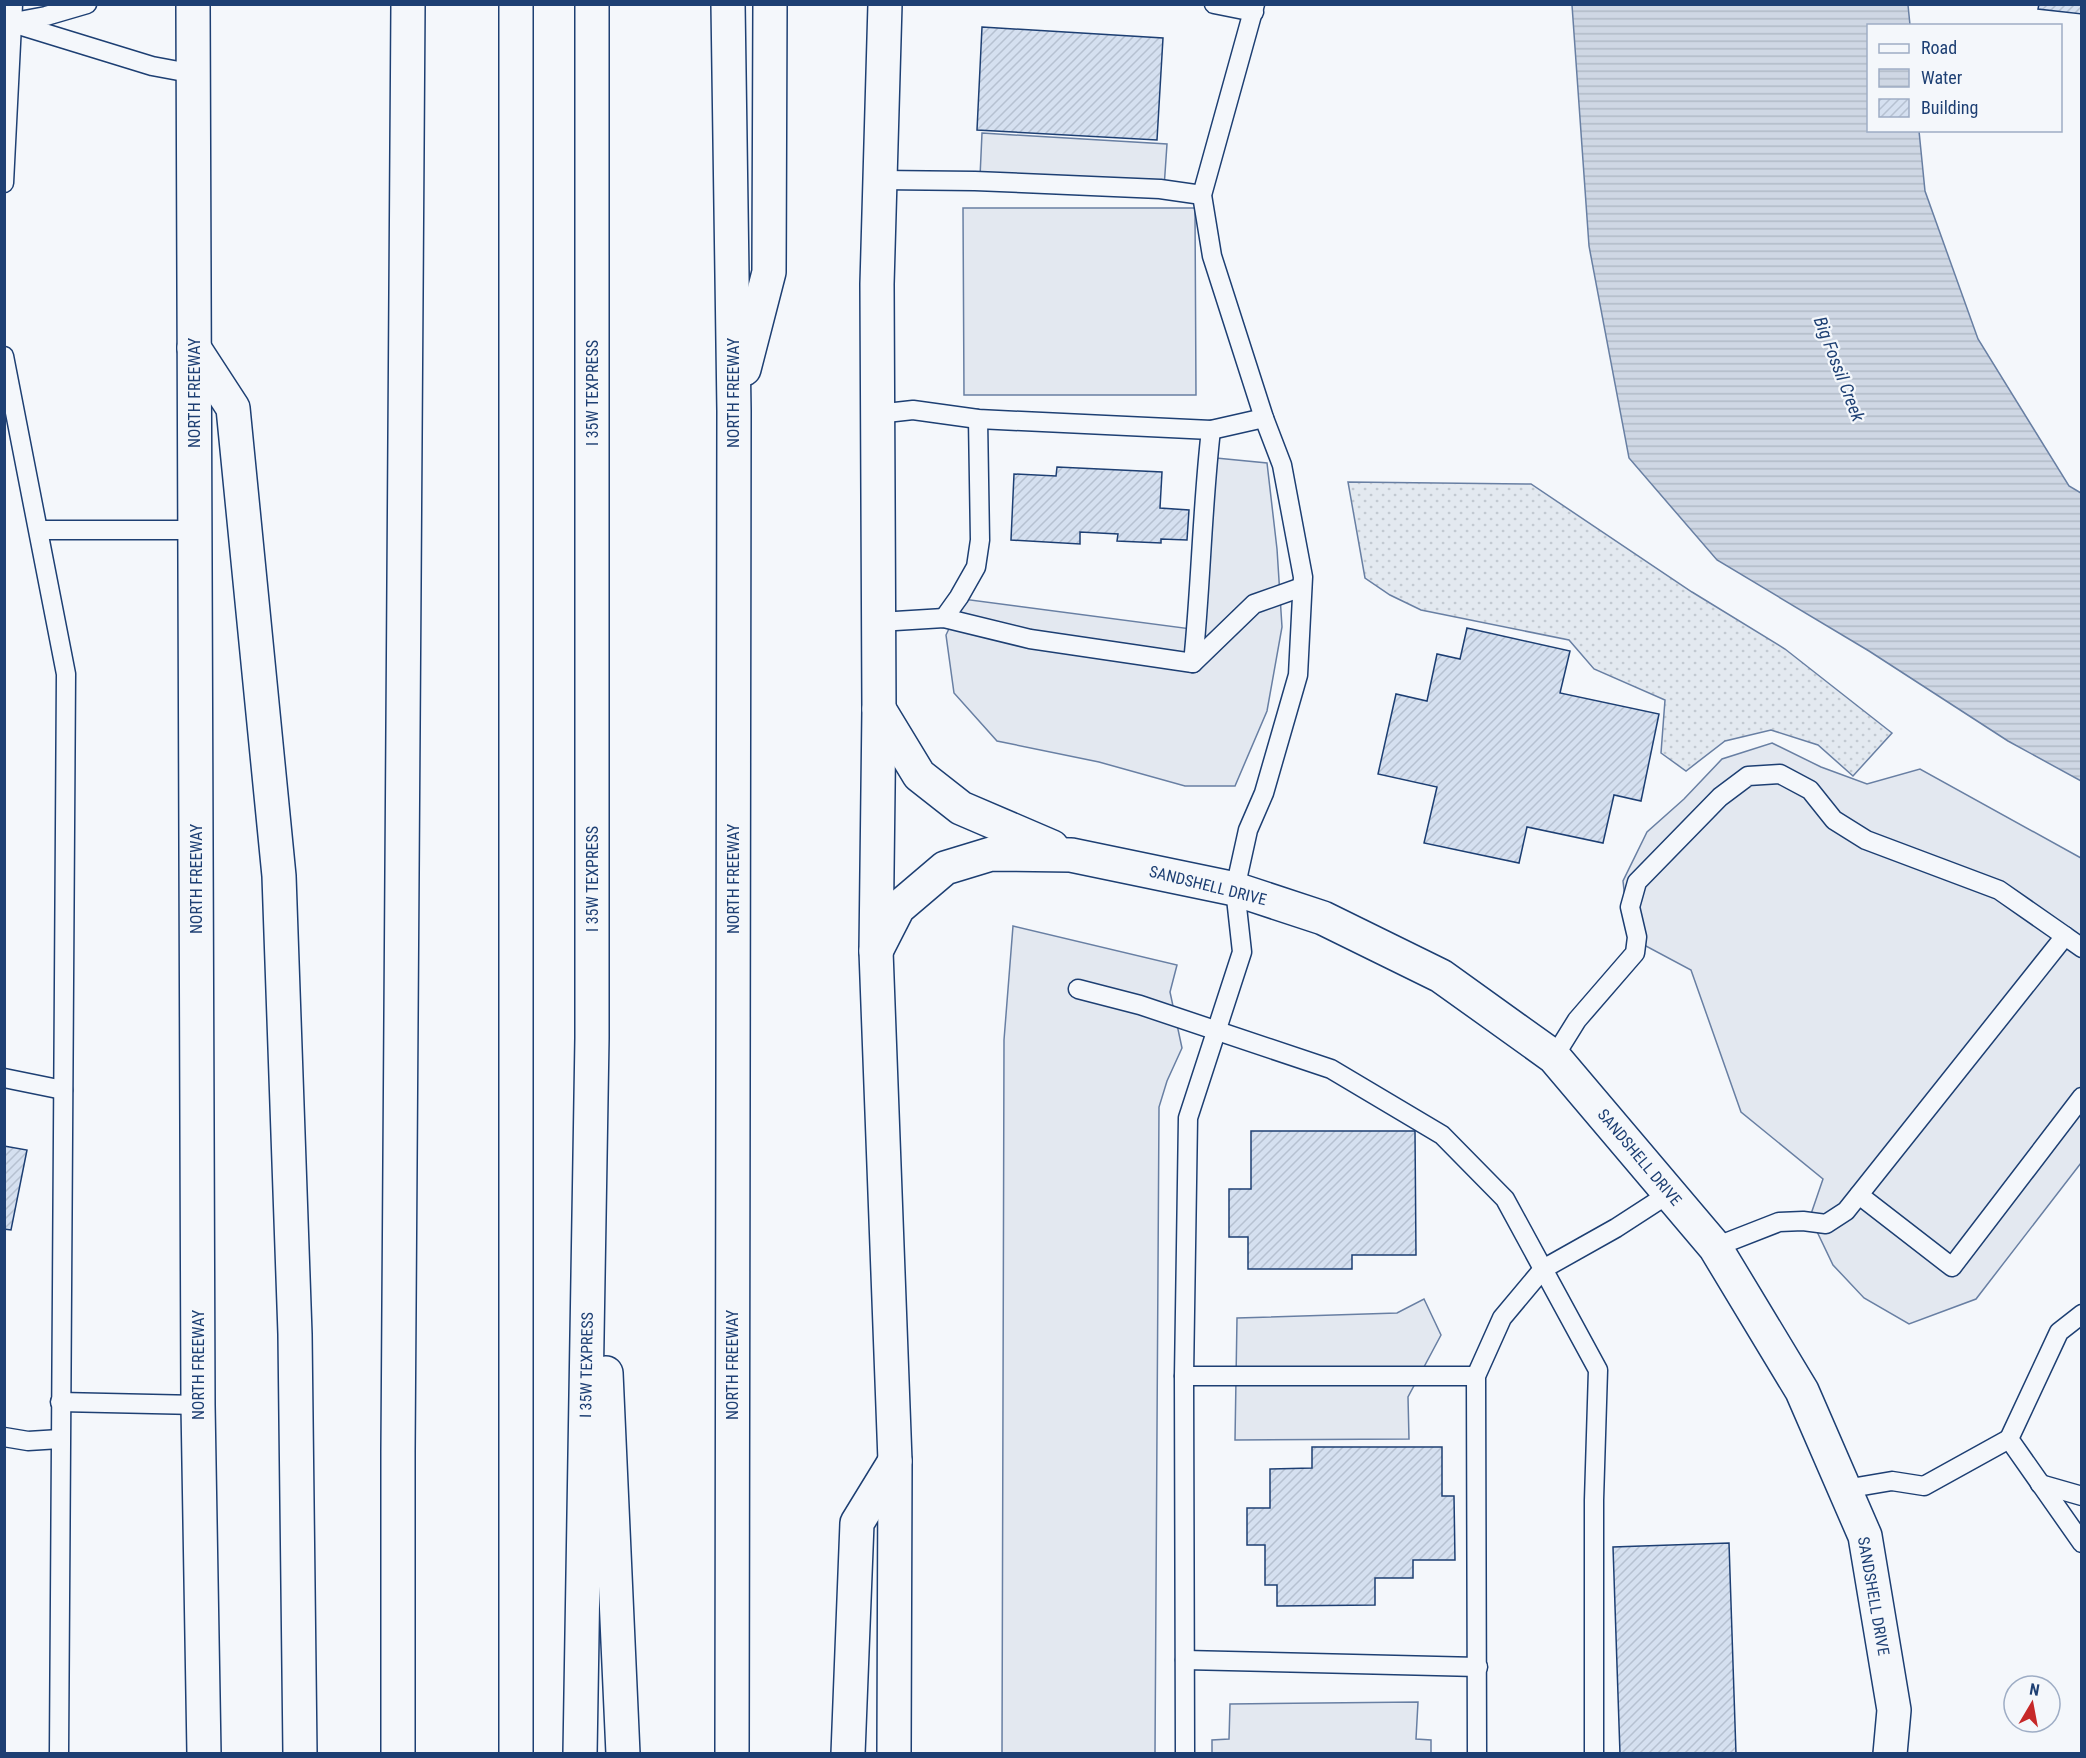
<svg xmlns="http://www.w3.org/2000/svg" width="2086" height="1758" font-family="'Roboto Condensed',sans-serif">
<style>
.grass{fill:url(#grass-dots);stroke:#687fa3;stroke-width:1.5}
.parking{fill:#e3e8f0;stroke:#687fa3;stroke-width:1.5}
.water{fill:url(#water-rules);stroke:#687fa3;stroke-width:1.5}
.building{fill:url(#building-hatch);stroke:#1d3f73;stroke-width:1.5}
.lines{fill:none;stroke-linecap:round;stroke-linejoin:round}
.service-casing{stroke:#1d3f73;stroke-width:21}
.tertiary-casing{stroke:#1d3f73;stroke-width:36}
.secondary-casing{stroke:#1d3f73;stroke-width:36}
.motorway-casing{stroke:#1d3f73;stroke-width:36}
.service{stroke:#f4f7fb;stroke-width:18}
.tertiary{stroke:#f4f7fb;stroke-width:33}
.secondary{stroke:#f4f7fb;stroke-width:33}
.motorway{stroke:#f4f7fb;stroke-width:33}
.labels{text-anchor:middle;stroke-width:4.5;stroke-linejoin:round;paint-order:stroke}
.street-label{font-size:16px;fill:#1d3f73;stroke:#f4f7fb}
.water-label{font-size:18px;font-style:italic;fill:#1d3f73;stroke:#f4f7fb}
</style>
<defs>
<pattern id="grass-dots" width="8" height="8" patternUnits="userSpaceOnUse" patternTransform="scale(1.5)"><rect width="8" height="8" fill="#e3e9f0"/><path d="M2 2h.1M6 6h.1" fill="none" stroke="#c2c9d1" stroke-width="1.8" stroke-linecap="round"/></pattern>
<pattern id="water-rules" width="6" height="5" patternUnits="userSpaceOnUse" patternTransform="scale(1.5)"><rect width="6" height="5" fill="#cfd7e4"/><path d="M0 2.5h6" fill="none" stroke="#b1bac7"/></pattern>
<pattern id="building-hatch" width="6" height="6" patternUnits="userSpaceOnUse" patternTransform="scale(1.5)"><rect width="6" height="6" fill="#d5e0f0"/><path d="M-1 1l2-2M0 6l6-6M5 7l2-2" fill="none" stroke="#b6c1d1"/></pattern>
</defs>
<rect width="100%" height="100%" fill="#f4f7fb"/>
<polygon class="grass" points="1348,482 1531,484 1692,592 1785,649 1892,733 1853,776 1818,745 1771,730 1725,741 1686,771 1661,753 1665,700 1594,669 1569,640 1421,610 1390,595 1365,578"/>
<g class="parking">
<polygon points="982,133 1167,144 1164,188 980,177"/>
<polygon points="963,208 1195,208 1196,395 964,395"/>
<polygon points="1216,458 1267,463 1277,549 1282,627 1267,711 1235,786 1185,786 1099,762 997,741 954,693 946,635 963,599 1191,629"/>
<polygon points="1772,743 1821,767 1867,784 1920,769 2081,858 2081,1163 1976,1299 1909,1324 1864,1298 1833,1265 1810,1217 1823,1179 1741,1112 1691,970 1629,937 1623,881 1647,832 1684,799 1722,759"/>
<polygon points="1013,926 1177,965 1170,992 1182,1048 1167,1081 1159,1107 1155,1753 1002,1754 1004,1040"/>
<polygon points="1424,1299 1441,1335 1408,1397 1409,1439 1235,1440 1237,1318 1397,1313"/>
<polygon points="1418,1702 1416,1739 1431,1740 1431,1753 1212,1753 1212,1740 1229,1739 1230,1704"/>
</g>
<polygon class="water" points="1572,5 1908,5 1910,25 1868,26 1868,130 1919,131 1925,191 1978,339 2069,486 2081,493 2081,781 2008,741 1869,651 1717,560 1629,458 1589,246"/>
<g class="building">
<polygon points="2039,4 2082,4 2082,14 2038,9"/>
<polygon points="982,27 1163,38 1157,140 977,130"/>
<polygon points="1057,467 1162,472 1160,508 1189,510 1187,540 1161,539 1161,543 1117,541 1118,534 1080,532 1080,544 1011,540 1014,474 1056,476"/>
<polygon points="1467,628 1570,651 1560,693 1659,714 1641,801 1614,795 1603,843 1527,827 1519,863 1424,843 1437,787 1378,774 1396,694 1427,701 1437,654 1460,659"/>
<polygon points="1251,1131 1415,1131 1416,1255 1352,1255 1352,1269 1248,1269 1248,1237 1229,1237 1229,1189 1251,1189"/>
<polygon points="4,1146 27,1150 11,1230 4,1229"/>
<polygon points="1312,1447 1442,1447 1442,1496 1454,1496 1455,1560 1413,1560 1413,1578 1375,1578 1375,1605 1277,1606 1277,1585 1265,1585 1265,1545 1247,1545 1247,1508 1270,1508 1270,1469 1312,1468"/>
<polygon points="1729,1543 1736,1754 1620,1754 1613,1547"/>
</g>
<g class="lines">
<defs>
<g id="service">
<polyline points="1214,4 1254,12"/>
<polyline points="14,22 46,16 87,4"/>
<polyline points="12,23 152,66 195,74"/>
<polyline points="880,180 975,181 1160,189 1202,195"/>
<polyline points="4,183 13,4"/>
<polyline points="4,356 66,674 59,1754"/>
<polyline points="877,414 913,410 978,419 1211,430 1264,418"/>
<polyline points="39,530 194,530"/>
<polyline points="944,618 959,597 976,567 980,540 978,419"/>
<polyline points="879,622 944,618 1030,639 1193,663 1254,604 1302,587"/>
<path d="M 1193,663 C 1201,586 1202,507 1211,430"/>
<polyline points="2065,936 2082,948"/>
<polyline points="1078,989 1140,1005 1331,1069 1442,1135 1505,1199 1598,1370 1594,1500 1594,1754"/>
<polyline points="1554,1057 1577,1020 1635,953 1637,937 1630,907 1637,882 1720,797 1748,776 1780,774 1810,790 1834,820 1866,840 1999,890 2065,936 1846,1211 1826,1224 1803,1221 1779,1222 1715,1247"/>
<polyline points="4,1078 63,1090"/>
<polyline points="1859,1195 1952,1267 2082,1097"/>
<polyline points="2082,1314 2059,1332 2009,1439 2082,1543"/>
<polyline points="1184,1376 1476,1376"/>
<polyline points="60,1402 198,1405"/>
<polyline points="4,1437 28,1441 60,1439"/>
<polyline points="2040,1484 2082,1496"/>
<polyline points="1845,1489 1892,1481 1924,1486 2009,1439"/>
<polyline points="1185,1660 1478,1667"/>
<polyline points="1185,1754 1184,1376 1188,1118 1242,952 1235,889 1248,830 1264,793 1298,675 1303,577 1282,465 1264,418 1212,256 1202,195 1255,4"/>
<polyline points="1477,1754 1476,1376 1502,1318 1543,1269 1616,1228 1670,1193"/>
</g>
<g id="tertiary">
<polyline points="879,709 919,775 961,808 1052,847"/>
<polyline points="876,951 898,908 945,868 991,854 1071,855 1235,889 1323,918 1441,976 1554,1057 1715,1247 1802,1391 1865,1536 1894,1710 1890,1754"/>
</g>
<g id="secondary">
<polyline points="193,4 198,1405 204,1754"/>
<polyline points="885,4 877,284 879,709 876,951 895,1461 894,1754"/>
</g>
<g id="motorway">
<polyline points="516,4 516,1754"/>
<polyline points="728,4 734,411 732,1754"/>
<polyline points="194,348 233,408 279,876 295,1334 300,1754"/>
<polyline points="744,369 769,272 770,4"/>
<polyline points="606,1373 623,1754"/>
<polyline points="398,1754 398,1452 408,4"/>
<polyline points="580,1754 592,1038 592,4"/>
<polyline points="848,1754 857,1523 895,1461"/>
</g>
</defs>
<use href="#service" class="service-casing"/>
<use href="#tertiary" class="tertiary-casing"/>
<use href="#secondary" class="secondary-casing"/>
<use href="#motorway" class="motorway-casing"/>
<use href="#service" class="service"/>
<use href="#tertiary" class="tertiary"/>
<use href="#secondary" class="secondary"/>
<use href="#motorway" class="motorway"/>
</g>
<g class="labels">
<g class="street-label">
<text transform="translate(194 393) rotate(-90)" y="6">NORTH FREEWAY</text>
<text transform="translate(592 393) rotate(-90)" y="6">I 35W TEXPRESS</text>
<text transform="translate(733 393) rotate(-90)" y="6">NORTH FREEWAY</text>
<text transform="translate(196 879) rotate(-90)" y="6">NORTH FREEWAY</text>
<text transform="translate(592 879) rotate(-90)" y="6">I 35W TEXPRESS</text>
<text transform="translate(733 879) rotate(-90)" y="6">NORTH FREEWAY</text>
<text transform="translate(1208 885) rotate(14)" y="6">SANDSHELL DRIVE</text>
<text transform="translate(1640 1157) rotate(50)" y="6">SANDSHELL DRIVE</text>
<text transform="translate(198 1365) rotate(-90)" y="6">NORTH FREEWAY</text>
<text transform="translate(586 1365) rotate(-89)" y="6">I 35W TEXPRESS</text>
<text transform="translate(732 1365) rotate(-90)" y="6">NORTH FREEWAY</text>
<text transform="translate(1874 1596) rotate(80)" y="6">SANDSHELL DRIVE</text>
</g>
<g class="water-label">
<text transform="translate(1839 369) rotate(69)" y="6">Big Fossil Creek</text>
</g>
</g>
<rect width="2086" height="1758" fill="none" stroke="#1d3f73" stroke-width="12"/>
<rect x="1867" y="24" width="195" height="108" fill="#f4f7fb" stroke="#9eadc5" stroke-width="1.5"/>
<rect x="1879" y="44" width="30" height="9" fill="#f4f7fb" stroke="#9eadc5" stroke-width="1.5"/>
<text x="1921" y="54" font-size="18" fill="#1d3f73">Road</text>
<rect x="1879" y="69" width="30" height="18" fill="url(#water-rules)" stroke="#9eadc5" stroke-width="1.5"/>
<text x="1921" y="84" font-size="18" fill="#1d3f73">Water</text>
<rect x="1879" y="99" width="30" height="18" fill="url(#building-hatch)" stroke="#9eadc5" stroke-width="1.5"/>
<text x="1921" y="114" font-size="18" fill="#1d3f73">Building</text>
<g transform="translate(2032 1704) rotate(10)"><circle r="28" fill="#f4f7fb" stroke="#9eadc5" stroke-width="1.5"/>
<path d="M0-4.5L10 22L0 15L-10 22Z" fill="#c62828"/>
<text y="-9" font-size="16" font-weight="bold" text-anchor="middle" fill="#1d3f73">N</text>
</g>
</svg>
